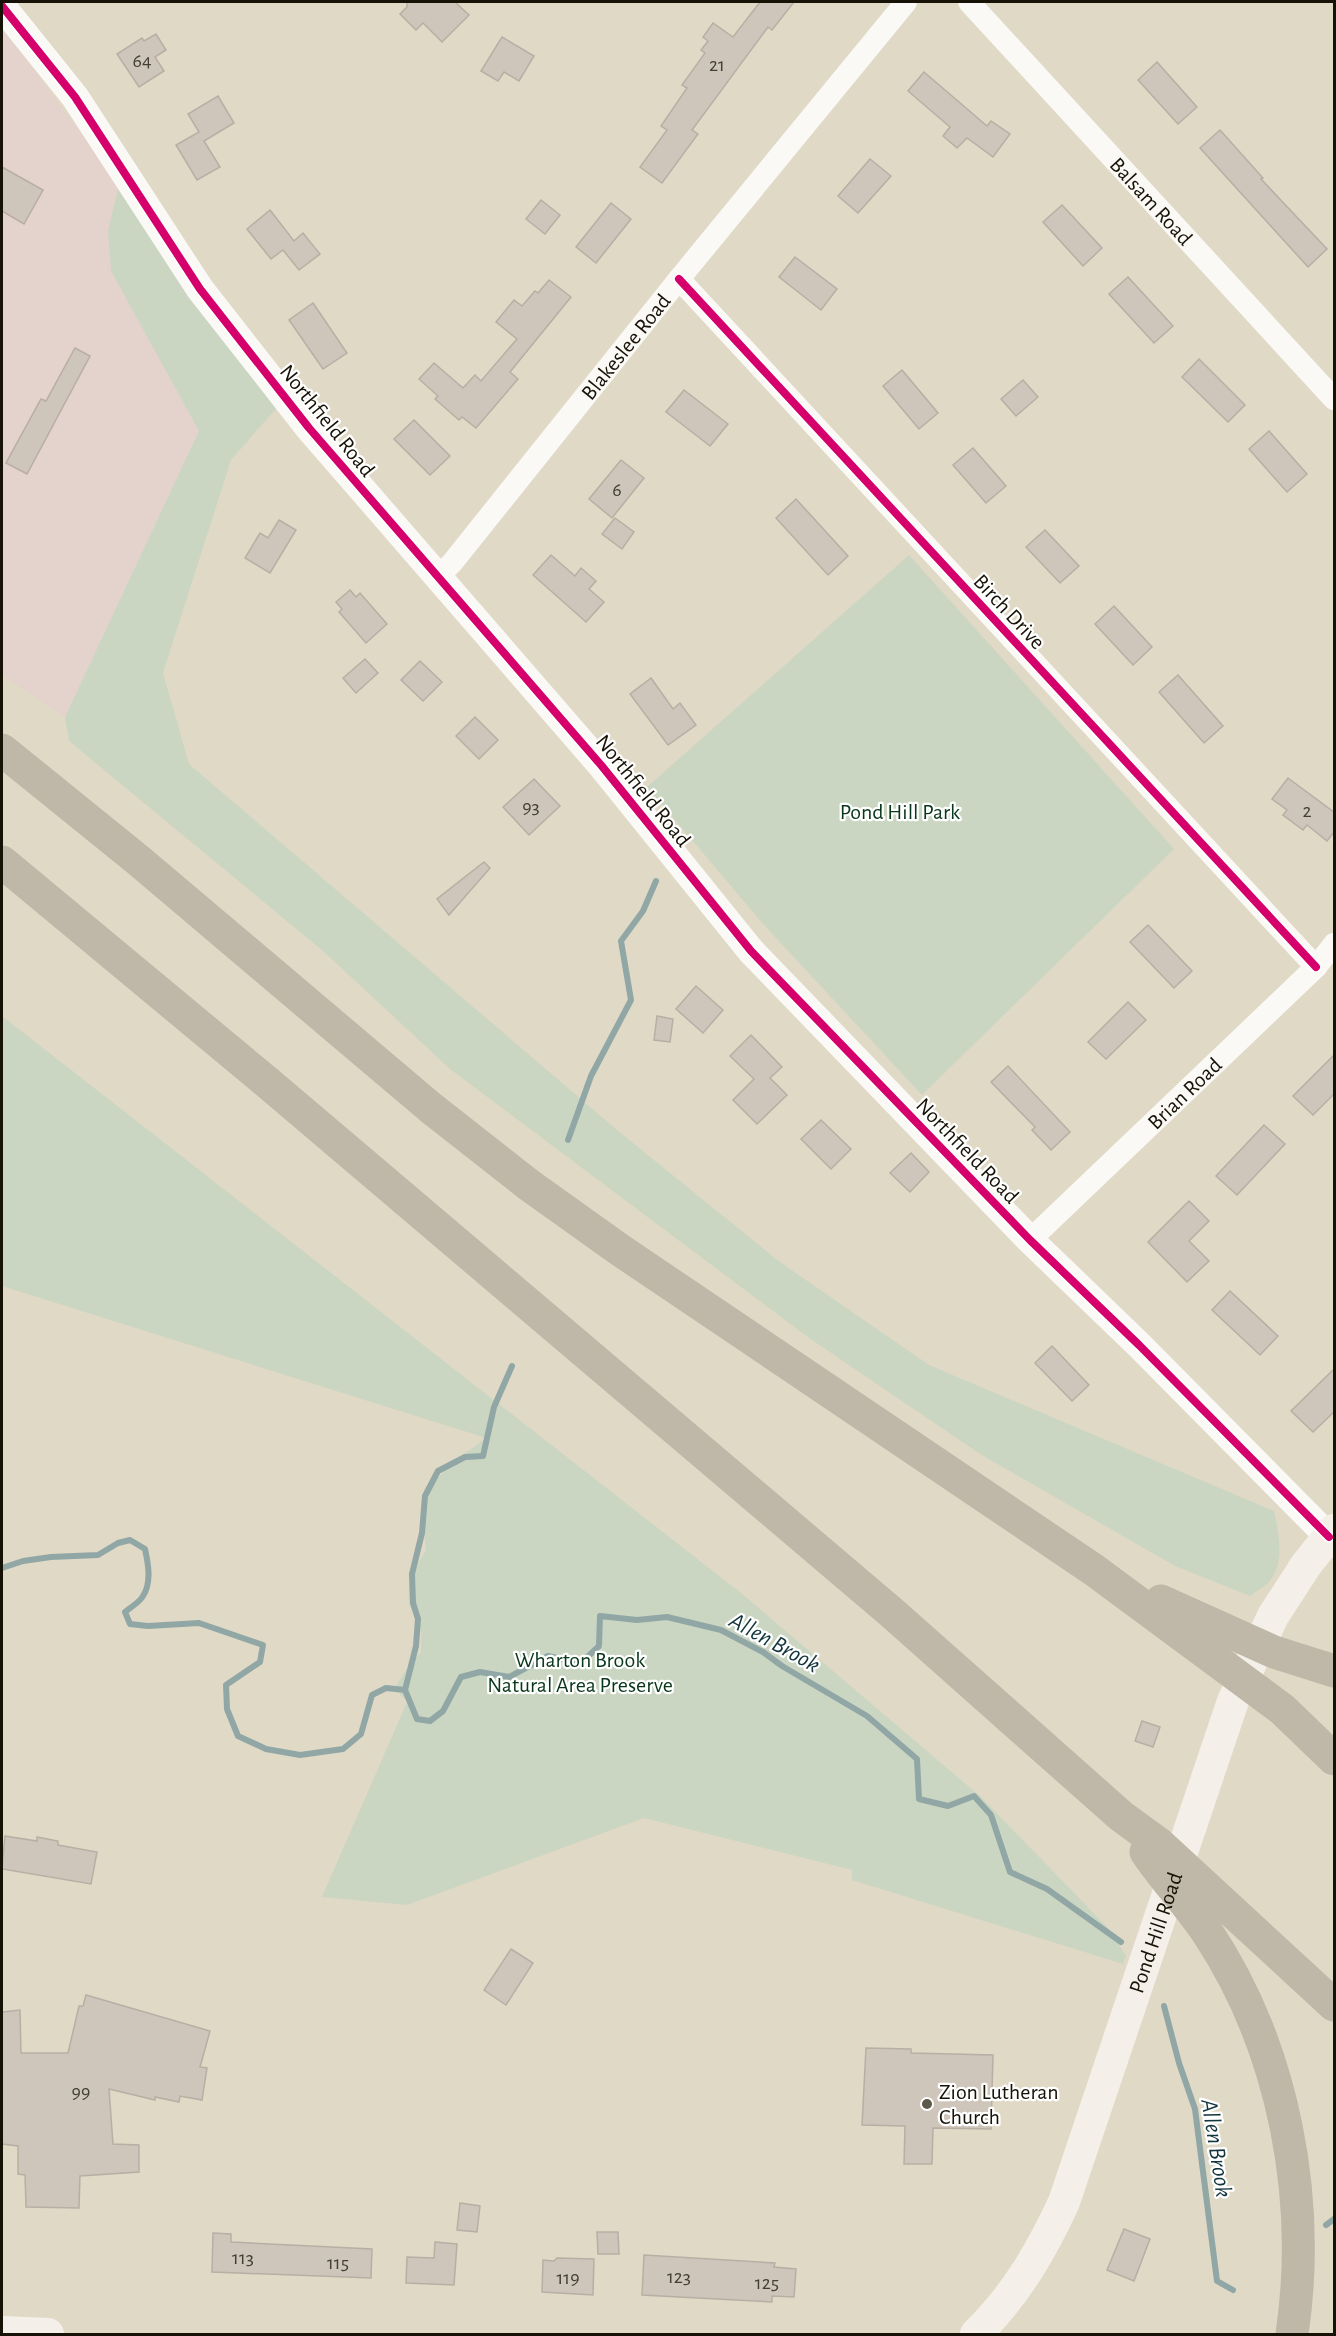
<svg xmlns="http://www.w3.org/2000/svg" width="1336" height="2336" font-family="'Alegreya Sans',sans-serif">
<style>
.industrial{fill:#e4d2cd}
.green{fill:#cbd6c2}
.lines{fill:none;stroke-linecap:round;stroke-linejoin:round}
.stream{stroke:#90a7a6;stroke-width:6}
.building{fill:#cec5bb;stroke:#b9aea4;stroke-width:1.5}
.minor{stroke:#faf9f6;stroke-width:22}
.tertiary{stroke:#faf9f6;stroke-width:28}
.secondary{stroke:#f4f0e9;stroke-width:32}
.motorway{stroke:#bfb7a8;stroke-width:33}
.cycleway-casing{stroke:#fff;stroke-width:11}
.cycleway{stroke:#d6006c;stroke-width:8}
.poi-dot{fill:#5d5849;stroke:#fff;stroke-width:2}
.labels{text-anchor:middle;stroke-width:4.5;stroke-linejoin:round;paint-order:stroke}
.number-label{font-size:20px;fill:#443f33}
.street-label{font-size:22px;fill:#161206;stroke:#fff}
.park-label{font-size:22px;fill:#09371b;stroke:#fff}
.poi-label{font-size:22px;fill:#161206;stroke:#fff;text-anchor:start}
.water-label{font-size:24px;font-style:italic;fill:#13363d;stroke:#fff}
</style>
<rect width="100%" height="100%" fill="#e0d9c6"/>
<polygon class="industrial" points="2,27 119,185 108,231 111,271 199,431 65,717 2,675"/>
<g class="green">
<path d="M 119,185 L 280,404 L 231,460 L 163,673 L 189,764 L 617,1130 L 780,1262 L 929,1365 L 1274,1511 C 1279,1534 1285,1561 1270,1581 C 1265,1587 1256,1591 1250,1596 L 1175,1566 L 980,1454 L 809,1338 L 450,1069 L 323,951 L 69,741 L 65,717 L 199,431 L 111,271 L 108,231 Z"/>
<polygon points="909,555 1174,849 922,1095 764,925 647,787"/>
<polygon points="2,1016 741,1593 980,1796 1110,1930 1126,1956 1123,1964 852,1880 852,1870 644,1818 407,1905 322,1897 407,1702 399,1693 396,1685 411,1663 421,1652 421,1631 418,1619 409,1605 409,1589 413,1572 426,1550 422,1515 425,1503 434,1483 449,1465 486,1438 2,1286"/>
</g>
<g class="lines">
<g class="stream">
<polyline points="568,1140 591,1076 631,1000 621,941 643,911 656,881"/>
<path d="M 2,1568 L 23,1561 L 51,1557 L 98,1555 L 118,1543 L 130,1540 L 145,1549 C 148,1563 152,1582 143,1596 C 140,1602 131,1607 125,1612 L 130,1624 L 148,1626 L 199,1623 L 263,1645 L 260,1662 L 226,1685 L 227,1709 L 238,1736 L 266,1749 L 300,1755 L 343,1749 L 361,1734 L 372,1695 L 386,1688 L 405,1690 L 417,1719 L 430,1721 L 443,1711 L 461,1677 L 480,1672 L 509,1677 L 548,1656 L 581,1663 L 599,1646 L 600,1616 L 637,1620 L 667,1617 L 721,1630 L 763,1652 L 782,1666 L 867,1716 L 917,1759 L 919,1799 L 948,1806 L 974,1796 L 991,1815 L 1010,1872 L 1047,1889 L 1121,1942"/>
<polyline points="405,1690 416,1646 418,1619 413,1603 412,1574 422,1533 425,1496 438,1471 465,1457 483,1456 494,1407 512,1366"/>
<polyline points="1164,2006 1179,2063 1195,2109 1217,2281 1233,2290"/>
<polyline points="1326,2225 1334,2219"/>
</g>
</g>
<g class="building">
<polygon points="407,2 455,2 469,15 442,42 423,23 416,30 400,14 407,7"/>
<polygon points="760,2 794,2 772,30 768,27 692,130 698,134 662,183 640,167 667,130 661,126 687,88 682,85 705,53 701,50 708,41 703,37 713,23 733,37"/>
<polygon points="156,34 166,50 155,57 164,71 139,87 117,54 142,38 144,41"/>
<polygon points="502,37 534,56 519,81 504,72 498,81 481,71"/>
<polygon points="1157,62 1197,107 1178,124 1138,80"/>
<polygon points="924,72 987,126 991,121 1010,134 993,157 967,138 957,148 943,136 950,127 908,91"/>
<polygon points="218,96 234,123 204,141 220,167 197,180 176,145 199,132 188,114"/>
<polygon points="1220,130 1263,178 1261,179 1327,249 1308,267 1200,148"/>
<polygon points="870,159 891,176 858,213 838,196"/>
<polygon points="2,167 43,190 24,224 2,211"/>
<polygon points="541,200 560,215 545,234 526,219"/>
<polygon points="611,203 631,219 596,263 576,247"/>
<polygon points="1062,205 1102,248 1083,266 1043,222"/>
<polygon points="270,210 294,241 303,233 320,254 299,270 283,250 271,259 247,229"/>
<polygon points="795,257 837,289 821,310 779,277"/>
<polygon points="1128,277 1173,326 1154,343 1109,294"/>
<polygon points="549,280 571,297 510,372 518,379 476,428 462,417 459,420 435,399 438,396 419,379 434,363 463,388 475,375 481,381 517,339 496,322 514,300 522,306 535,291 538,293"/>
<polygon points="313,303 347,353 323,369 289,320"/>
<polygon points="75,348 90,356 27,474 6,463 41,399 46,401"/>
<polygon points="1199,359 1245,405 1228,422 1182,377"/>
<polygon points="902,370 938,413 919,429 883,386"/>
<polygon points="1023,380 1038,397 1016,416 1001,399"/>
<polygon points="684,390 728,424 710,446 666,412"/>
<polygon points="414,420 450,456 430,475 394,439"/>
<polygon points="1269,431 1307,474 1287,492 1249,449"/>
<polygon points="973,448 1006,486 986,503 953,465"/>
<polygon points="621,460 644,478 612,518 589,499"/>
<polygon points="796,499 848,556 828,575 776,518"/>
<polygon points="615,518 634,532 622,549 602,534"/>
<polygon points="279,520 296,530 270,573 245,558 260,533 268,538"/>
<polygon points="1045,530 1079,566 1060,583 1026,547"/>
<polygon points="551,555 575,576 581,568 596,581 589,589 604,602 586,622 533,575"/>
<polygon points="350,590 356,597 360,593 387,624 366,643 339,612 342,609 336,602"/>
<polygon points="1114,606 1152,647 1133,665 1095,624"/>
<polygon points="365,659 378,673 356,693 343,678"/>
<polygon points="420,661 442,682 423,701 401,680"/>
<polygon points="1178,675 1223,726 1204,743 1159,692"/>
<polygon points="651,678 673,709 680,703 696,725 668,745 630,694"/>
<polygon points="475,717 498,740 479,759 456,736"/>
<polygon points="1288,778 1335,813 1335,831 1327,841 1307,825 1303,830 1283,815 1287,810 1272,799"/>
<polygon points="534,779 560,806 529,835 503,807"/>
<polygon points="484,862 490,868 449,915 437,899"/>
<polygon points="1148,925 1192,971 1174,988 1130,942"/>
<polygon points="696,986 723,1010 703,1033 676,1009"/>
<polygon points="1128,1002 1146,1020 1106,1059 1088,1042"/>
<polygon points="657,1016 673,1019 670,1042 654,1040"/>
<polygon points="751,1035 782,1067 770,1078 787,1095 757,1124 733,1100 754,1079 730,1056"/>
<polygon points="1335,1054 1335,1093 1313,1115 1293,1096"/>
<polygon points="1008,1066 1070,1132 1051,1150 1032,1130 1035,1127 991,1082"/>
<polygon points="821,1120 851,1149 831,1169 801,1139"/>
<polygon points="1264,1125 1285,1144 1237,1195 1216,1176"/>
<polygon points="911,1153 929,1172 910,1192 890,1173"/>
<polygon points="1189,1201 1209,1221 1189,1241 1209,1261 1187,1282 1148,1242"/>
<polygon points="1230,1291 1278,1336 1260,1355 1212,1310"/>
<polygon points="1052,1346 1089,1385 1072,1401 1035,1363"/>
<polygon points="1335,1368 1335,1411 1313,1432 1291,1411"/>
<polygon points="1142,1721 1160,1727 1153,1747 1135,1741"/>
<polygon points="5,1836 37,1841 37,1837 58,1841 58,1845 97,1852 91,1884 2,1869"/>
<polygon points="511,1949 533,1963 506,2005 484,1990"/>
<polygon points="86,1995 210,2031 200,2067 207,2068 202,2100 180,2096 179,2102 155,2097 155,2100 109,2089 113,2144 139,2145 139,2172 80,2176 79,2208 26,2207 25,2175 18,2174 18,2146 2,2144 2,2012 20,2010 21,2053 68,2053 79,2006 83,2006"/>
<polygon points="866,2048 911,2049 911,2053 993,2055 991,2129 933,2128 932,2164 904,2164 905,2126 862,2125"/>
<polygon points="460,2203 480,2206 477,2232 457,2230"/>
<polygon points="1124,2229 1150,2239 1134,2281 1107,2270"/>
<polygon points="597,2232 618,2232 619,2254 598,2254"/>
<polygon points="213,2233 231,2234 231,2242 372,2249 371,2278 212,2272"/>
<polygon points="435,2242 457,2244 454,2285 406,2283 407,2257 434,2258"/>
<polygon points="644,2255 775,2263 774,2267 796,2269 794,2297 772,2296 772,2302 642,2295"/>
<polygon points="557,2258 594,2259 593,2295 542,2292 543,2260 554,2261"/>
</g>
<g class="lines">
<g class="minor">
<path id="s1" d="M 969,2 L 1334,399"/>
<polyline points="679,279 1316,967"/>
<path id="s2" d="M 437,577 L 452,563 L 679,279 L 906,2"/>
<path id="s3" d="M 1030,1240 L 1316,967 L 1334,944"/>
</g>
<polyline class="tertiary" points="2,6 75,97 200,289 309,428 601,765 751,951 1030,1240 1139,1345 1329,1537"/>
<g class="secondary">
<polyline points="2,2332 48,2334"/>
<path id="s4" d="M 976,2334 C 1015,2296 1041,2252 1064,2202 L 1233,1701 L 1273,1616 L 1306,1565 L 1334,1530"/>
</g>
<g class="motorway">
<polyline points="2,750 138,860 431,1108 529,1185 620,1250 1094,1570 1282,1709 1334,1759"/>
<polyline points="2,862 268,1083 891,1612 1121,1816 1158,1843 1334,2005"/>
<polyline points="1161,1601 1274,1652 1334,1671"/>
<path d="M 1146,1852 C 1165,1880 1188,1904 1207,1932 C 1284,2048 1312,2198 1292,2334"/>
</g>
<defs>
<g id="cycleway">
<polyline points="2,6 75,97 200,289 309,428 601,765 751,951 1030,1240 1139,1345 1329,1537"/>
<polyline points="679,279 1316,967"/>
</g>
</defs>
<use href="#cycleway" class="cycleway-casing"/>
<use href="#cycleway" class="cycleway"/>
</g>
<circle class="poi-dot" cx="927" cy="2104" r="6"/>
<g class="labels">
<g class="number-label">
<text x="142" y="67">64</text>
<text x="717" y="71">21</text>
<text x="617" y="496">6</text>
<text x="531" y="813">93</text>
<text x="1307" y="817">2</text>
<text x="81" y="2098">99</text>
<text x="243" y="2264">113</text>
<text x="338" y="2269">115</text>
<text x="679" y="2283">123</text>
<text x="568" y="2284">119</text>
<text x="767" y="2289">125</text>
</g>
<g class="street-label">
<text dy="8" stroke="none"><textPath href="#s1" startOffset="270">Balsam Road</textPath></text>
<text dy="8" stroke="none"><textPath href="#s2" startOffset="298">Blakeslee Road</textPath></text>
<text transform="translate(328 420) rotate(51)" y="8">Northfield Road</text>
<text transform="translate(1010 611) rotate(47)" y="8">Birch Drive</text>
<text transform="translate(644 790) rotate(51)" y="8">Northfield Road</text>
<text dy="8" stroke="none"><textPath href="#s3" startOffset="213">Brian Road</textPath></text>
<text transform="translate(968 1150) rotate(46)" y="8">Northfield Road</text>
<text dy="8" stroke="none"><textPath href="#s4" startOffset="444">Pond Hill Road</textPath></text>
</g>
<g class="park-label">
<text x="900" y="819">Pond Hill Park</text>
<text x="580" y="1667">Wharton Brook<tspan x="580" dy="25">Natural Area Preserve</tspan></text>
</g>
<g class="poi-label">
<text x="939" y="2099">Zion Lutheran<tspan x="939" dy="25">Church</tspan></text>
</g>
<g class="water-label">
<text transform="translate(775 1642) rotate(29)" y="8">Allen Brook</text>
<text transform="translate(1217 2148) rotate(81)" y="8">Allen Brook</text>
</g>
</g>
<rect width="1336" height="2336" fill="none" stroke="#161206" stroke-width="6"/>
</svg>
